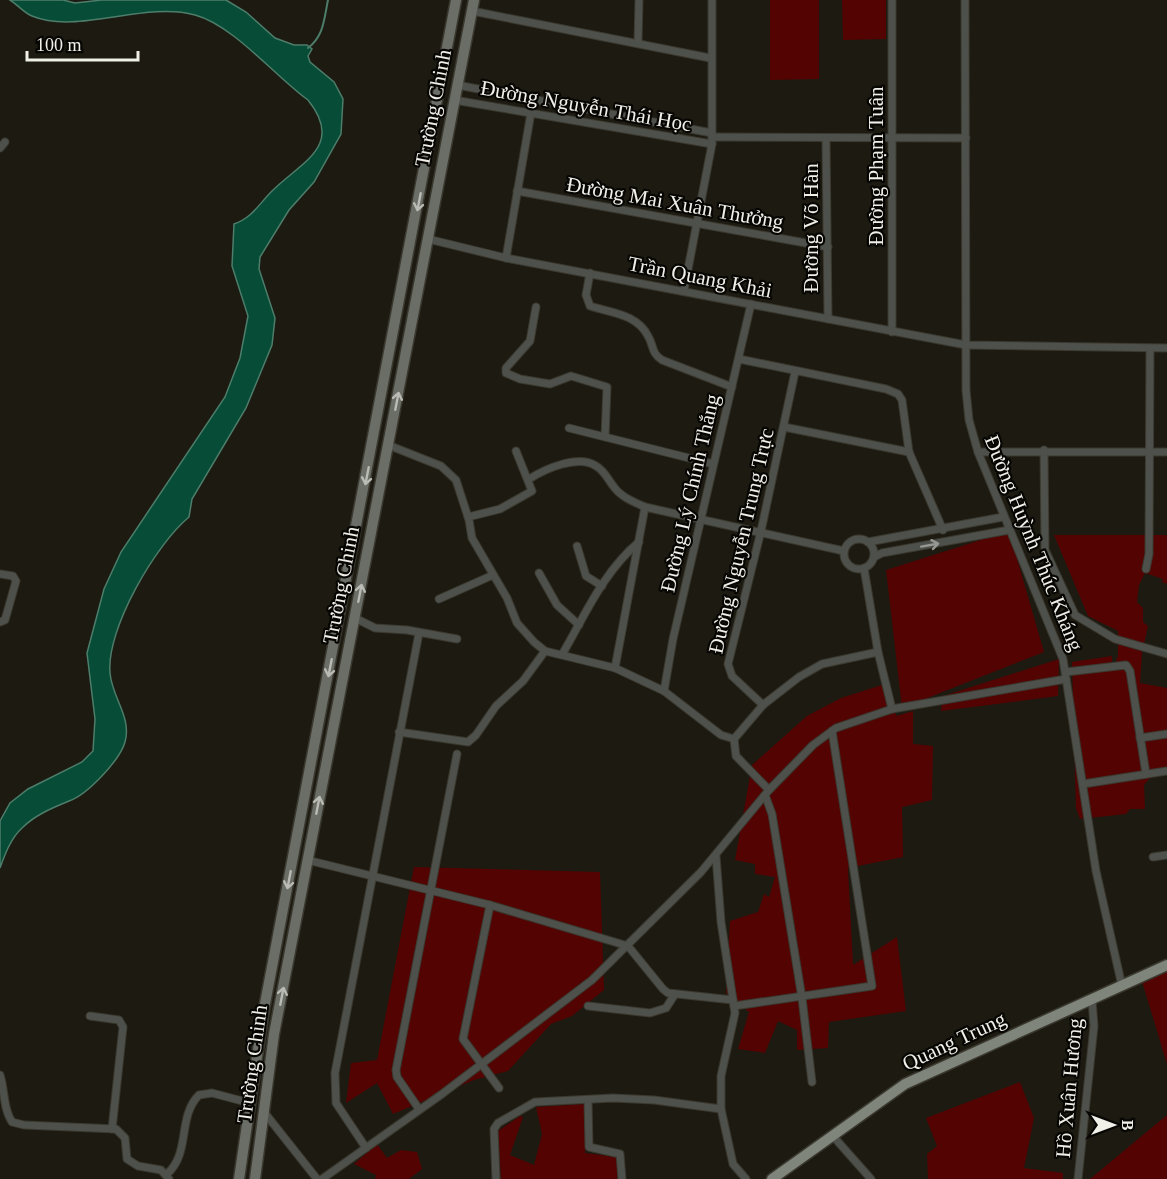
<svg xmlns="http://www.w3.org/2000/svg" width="1167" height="1179" font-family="Georgia,serif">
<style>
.green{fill:#520302}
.water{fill:#074c36;stroke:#4d7d6b;stroke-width:1.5}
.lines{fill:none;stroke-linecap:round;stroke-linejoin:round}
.stream{stroke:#4d7d6b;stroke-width:2}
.street-casing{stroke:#3b392f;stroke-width:9}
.secondary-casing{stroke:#3b392f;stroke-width:13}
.primary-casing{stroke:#3b392f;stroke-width:13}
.street{stroke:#4d504b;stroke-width:7}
.secondary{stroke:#6a6e66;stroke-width:10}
.primary{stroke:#7f857b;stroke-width:10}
.oneway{stroke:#babbb4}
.oneway2{stroke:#969892}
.labels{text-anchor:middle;stroke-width:4.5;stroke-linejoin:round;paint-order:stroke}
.street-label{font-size:21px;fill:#f0efe8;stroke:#070603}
</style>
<rect width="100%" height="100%" fill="#1d1b11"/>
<g class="green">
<polygon points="770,0 819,0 819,79 770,80"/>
<polygon points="842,0 886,0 886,39 843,40"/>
<polygon points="1009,531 1044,652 902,708 886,570"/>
<polygon points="1054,535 1167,535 1167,584 1162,582 1163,579 1145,573 1139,585 1137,602 1143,608 1143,622 1148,626 1142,653 1140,683 1167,688 1167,772 1149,779 1144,785 1145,809 1130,809 1126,814 1080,819 1076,808 1072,662 1112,656 1112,662 1116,662 1118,656 1118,631 1088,616"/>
<polygon points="1059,659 1058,696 941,711 943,696"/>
<polygon points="882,685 893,697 896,716 913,711 913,744 933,746 932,800 902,807 903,857 848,868 853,965 897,937 906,1011 829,1022 828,1048 797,1050 797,1030 778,1021 765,1053 738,1049 749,1012 726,993 730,921 758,912 764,894 769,897 775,877 755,874 755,864 735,860 752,765 807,716 841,698"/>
<polygon points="414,867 600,872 604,990 572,1016 551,1024 508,1071 474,1080 393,1114 377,1083 346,1103 351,1063 377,1060"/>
<polygon points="1167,966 1167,1064 1141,978"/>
<polygon points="1020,1082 1034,1118 1024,1168 1063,1173 1063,1179 928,1179 927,1154 937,1146 926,1118"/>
<polygon points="585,1104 585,1153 617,1157 617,1179 501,1179 498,1131 520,1116 523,1117 510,1155 534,1165 542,1134 536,1107"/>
<polygon points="1167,1115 1167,1179 1090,1179"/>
<polygon points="377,1144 387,1158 401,1150 417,1152 422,1169 409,1179 375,1179 376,1175 354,1164"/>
</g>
<path class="water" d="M 10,0 L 63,0 L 75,3 L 102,0 L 226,0 L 246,12 L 275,38 L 294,45 L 307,45 L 312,49 L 308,56 L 310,62 L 334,82 L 343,99 L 341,134 L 314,182 L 289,210 L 260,257 L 259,269 L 275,318 L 272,345 L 246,408 L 192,499 L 189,517 C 156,544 106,629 110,673 C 112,698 132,717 125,742 C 120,760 87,795 69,801 C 52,808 35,815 22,828 C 11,838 5,854 0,868 L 0,821 L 10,803 L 28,789 L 82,762 L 93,751 L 95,719 L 87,653 L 104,589 L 121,552 L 225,397 L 240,358 L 248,316 L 232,266 L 234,224 C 252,218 259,204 272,191 C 301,162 345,146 308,100 C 276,77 233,25 195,15 C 144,1 78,35 32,16 C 24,13 18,5 10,0 Z"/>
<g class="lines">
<path class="stream" d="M 308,48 C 324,36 324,19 328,0"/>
<defs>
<g id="street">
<polyline points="892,0 892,332"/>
<polyline points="965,0 966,390 969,420 978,452 1063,659 1096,871 1122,986"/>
<polyline points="472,11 710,58"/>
<polyline points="638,42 639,0"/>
<polyline points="457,85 712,133"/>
<polyline points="454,100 712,144"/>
<polyline points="712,137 966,138"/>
<polyline points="826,138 828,319"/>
<polyline points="0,148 5,142"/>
<polyline points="517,191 828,247"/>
<polyline points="428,239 506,258 966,345 1167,348"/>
<polyline points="506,258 533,101"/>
<path d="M 590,273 L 586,295 L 590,306 C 611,313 637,314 648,336 C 654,346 651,353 662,360 L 732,387"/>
<polyline points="684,290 712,144 712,0"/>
<polyline points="536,307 530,341 506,368 506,373 520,379 550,384 571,376 607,387 605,437"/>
<polyline points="739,359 886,389 898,394 902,400 909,452 943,530"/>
<polyline points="784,427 909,452"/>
<polyline points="569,428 713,464"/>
<polyline points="388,445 441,466 456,480 469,520 472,538 507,598 517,623 534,642 545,651 615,668 664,691 721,735 734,739"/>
<polyline points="1044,450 1045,550 1075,615 1115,639 1167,654"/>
<polyline points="978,452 1167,452"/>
<path d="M 529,479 C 545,469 578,454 596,466 C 605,471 608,480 614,487 C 621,497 634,502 645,507 L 844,551"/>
<polyline points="468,517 500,509 532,491 516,451"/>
<circle cx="859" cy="554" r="15"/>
<polyline points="868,542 1003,517"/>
<polyline points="577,546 586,576 602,586"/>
<polyline points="874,557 882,553 1009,530"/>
<polyline points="864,568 878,652 892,709"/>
<polyline points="1146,569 1149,554 1150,348"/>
<polyline points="539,573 557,605 579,625"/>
<polyline points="0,574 13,576 16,581 5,620 0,622"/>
<polyline points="439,599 493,575"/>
<polyline points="355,618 375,628 407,630 457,639"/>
<path d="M 563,653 C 585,615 604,571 639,542"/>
<polyline points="615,668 645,507"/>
<polyline points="1066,672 1126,665 1130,671 1146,774"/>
<polyline points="664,691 673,639 751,304"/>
<polyline points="763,705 732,676 728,664 761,531 795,372"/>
<polyline points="399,732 468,742 476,735 496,706 523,681 545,651"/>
<polyline points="1140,738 1167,734"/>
<polyline points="734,739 763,705 799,677 822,664 878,652"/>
<polyline points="734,739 736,756 769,790"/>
<polyline points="1083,784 1167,771"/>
<polyline points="765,795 772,814 802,998 812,1082"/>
<polyline points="716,856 721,922 735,1013 721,1076 721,1109 733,1164 746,1179"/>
<polyline points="1153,857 1167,855"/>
<polyline points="307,860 490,905 628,946 663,989 668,993 733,1000"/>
<polyline points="490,905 463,1039 499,1088"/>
<polyline points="588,1006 650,1013 666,1008 675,994"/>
<polyline points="734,1006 872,986 832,731"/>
<polyline points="90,1016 119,1020 123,1027 112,1129"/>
<path d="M 0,1075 C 5,1090 3,1109 12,1122 L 24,1125 L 116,1129 L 125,1138 L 127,1159 L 138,1166 L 161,1170 L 169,1179"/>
<polyline points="588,1100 589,1147 620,1154 622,1179"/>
<polyline points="419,1109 397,1077 396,1070 457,754"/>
<polyline points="264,1112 317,1179"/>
<polyline points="832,1135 871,1179"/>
<polyline points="366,1148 336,1103 335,1073 419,633"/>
<path d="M 167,1174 C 191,1153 177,1117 199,1095 L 212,1093 L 250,1103"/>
<polyline points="322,1179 442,1094 592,980 701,872 769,790 813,745 836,728 892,709 1066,679"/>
<polyline points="496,1179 494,1129 498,1123 535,1102 613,1098 654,1100 721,1109"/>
<polyline points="1078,1179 1094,1026 1092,1000"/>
</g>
<g id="secondary">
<polyline points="239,1179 264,1009 456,0"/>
<polyline points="255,1179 274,1034 474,0"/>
</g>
<polyline id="primary" points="772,1179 905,1084 1167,965"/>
</defs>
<use href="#street" class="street-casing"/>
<use href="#secondary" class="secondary-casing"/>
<use href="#primary" class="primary-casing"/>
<use href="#street" class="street"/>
<use href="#secondary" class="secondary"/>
<use href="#primary" class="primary"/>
</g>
<defs><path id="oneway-shaft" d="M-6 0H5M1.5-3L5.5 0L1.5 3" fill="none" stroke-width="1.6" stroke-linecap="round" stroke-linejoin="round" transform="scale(1.5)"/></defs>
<g class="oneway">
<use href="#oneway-shaft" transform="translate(419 202) rotate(101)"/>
<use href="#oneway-shaft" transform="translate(397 401) rotate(-79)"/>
<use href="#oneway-shaft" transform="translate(367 476) rotate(101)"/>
<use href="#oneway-shaft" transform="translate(360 593) rotate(-79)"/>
<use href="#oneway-shaft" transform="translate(330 668) rotate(101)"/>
<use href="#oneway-shaft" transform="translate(318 805) rotate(-79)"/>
<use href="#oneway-shaft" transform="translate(289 880) rotate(101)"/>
<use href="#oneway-shaft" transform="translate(282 996) rotate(-79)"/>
</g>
<use class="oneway2" href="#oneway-shaft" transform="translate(930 545) rotate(-10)"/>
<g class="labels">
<g class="street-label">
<text transform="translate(586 106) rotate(10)" y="7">Đường Nguyễn Thái Học</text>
<text transform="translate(433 108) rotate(-79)" y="7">Trường Chinh</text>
<text transform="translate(876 166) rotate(-90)" y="7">Đường Phạm Tuân</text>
<text transform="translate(675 203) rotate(10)" y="7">Đường Mai Xuân Thưởng</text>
<text transform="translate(811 228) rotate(-90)" y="7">Đường Võ Hàn</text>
<text transform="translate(700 277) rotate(11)" y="7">Trần Quang Khải</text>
<text transform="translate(690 493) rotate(-77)" y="7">Đường Lý Chính Thắng</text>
<text transform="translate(741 541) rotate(-77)" y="7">Đường Nguyễn Trung Trực</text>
<text transform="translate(1034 543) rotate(68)" y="7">Đường Huỳnh Thúc Kháng</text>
<text transform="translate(341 585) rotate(-79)" y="7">Trường Chinh</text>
<text transform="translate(954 1041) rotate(-25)" y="7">Quang Trung</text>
<text transform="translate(252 1064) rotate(-82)" y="7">Trường Chinh</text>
<text transform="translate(1069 1088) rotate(-85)" y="7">Hồ Xuân Hương</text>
</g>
</g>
<g transform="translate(1113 1125) rotate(90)" stroke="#070603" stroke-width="4.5" paint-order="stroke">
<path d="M0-4.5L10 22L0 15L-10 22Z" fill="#f0efe8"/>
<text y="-9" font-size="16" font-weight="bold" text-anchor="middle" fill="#f0efe8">B</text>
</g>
<path d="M27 51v9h111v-9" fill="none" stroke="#f0efe8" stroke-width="3"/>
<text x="36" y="51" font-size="18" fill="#f0efe8" stroke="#070603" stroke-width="4.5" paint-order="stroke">100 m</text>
</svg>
